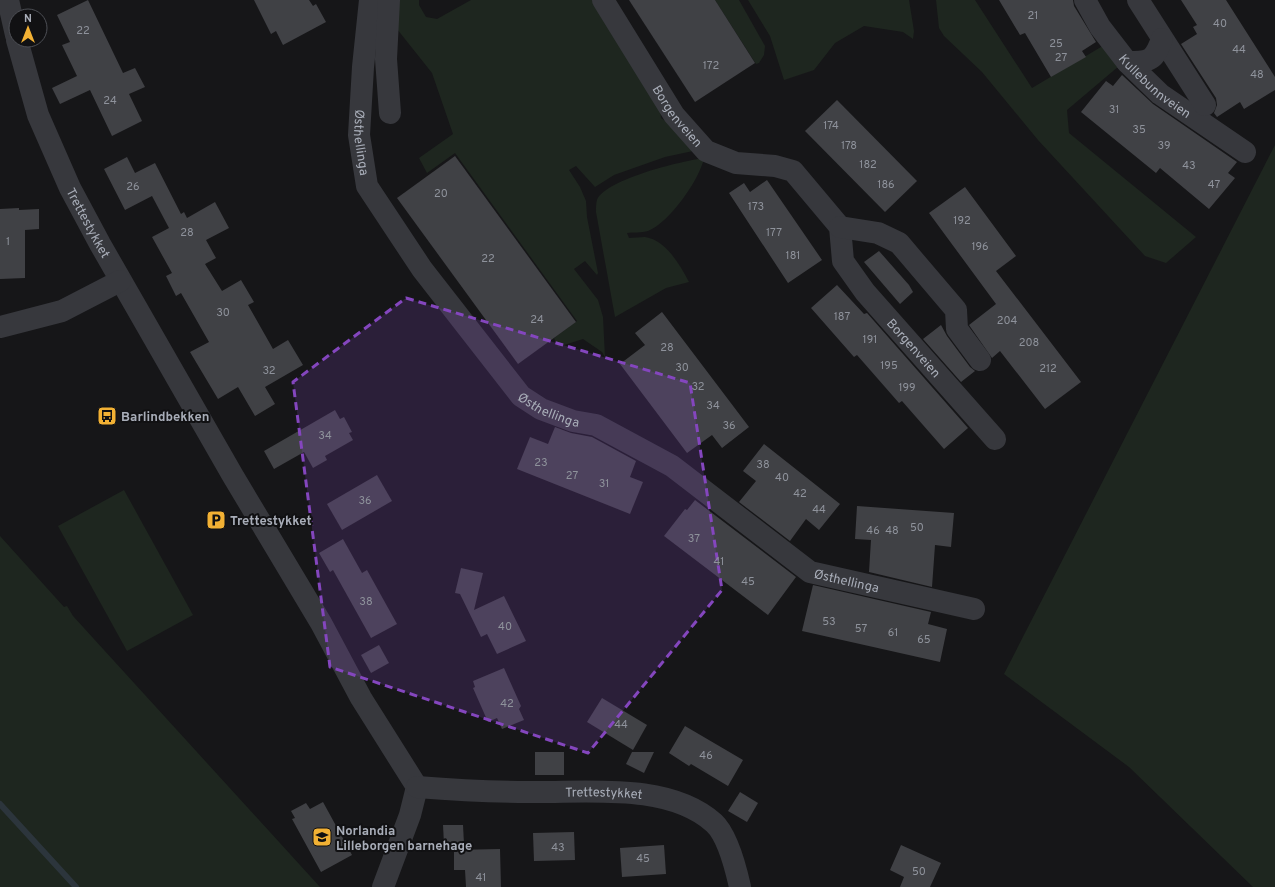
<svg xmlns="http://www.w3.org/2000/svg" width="1275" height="887" font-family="Overpass,sans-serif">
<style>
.green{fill:#1e261f}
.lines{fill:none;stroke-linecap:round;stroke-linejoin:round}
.stream{stroke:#2c353c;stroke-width:6}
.building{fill:#404145}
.minor{stroke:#37383d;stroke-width:22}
.marked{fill:#8446be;fill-opacity:0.2;stroke:#8446be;stroke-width:3;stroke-dasharray:8 5;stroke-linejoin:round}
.labels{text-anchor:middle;stroke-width:4;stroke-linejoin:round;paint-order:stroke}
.number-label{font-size:11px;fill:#8e929b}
.street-label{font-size:13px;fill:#a8adb8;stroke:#111113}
.poi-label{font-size:13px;font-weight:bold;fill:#a8adb8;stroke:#111113;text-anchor:start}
</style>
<rect width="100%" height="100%" fill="#161618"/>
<g class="green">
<polygon points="397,0 419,0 419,5 426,17 437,19 471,0 595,0 659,98 661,118 674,127 693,151 665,157 614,175 595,187 576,166 569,170 580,187 586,201 587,217 598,273 597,275 585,261 574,269 598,300 603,317 605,357 602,352 583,339 558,347 554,338 577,321 455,153 427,173 419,158 453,134 432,73 397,29"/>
<polygon points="715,0 739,0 765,46 764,55 759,63 756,64"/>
<polygon points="748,0 909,0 914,31 913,39 903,32 864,26 835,43 814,70 784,80 770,36"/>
<polygon points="936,0 975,0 1032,88 1106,44 1119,66 1067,110 1069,133 1196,237 1166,263 1145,256 1038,140 982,72 944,36 939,28"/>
<polygon points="1275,145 1275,887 1253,887 1129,767 1004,674"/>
<path d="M 704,158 C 700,179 669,223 648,231 C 642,233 633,232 627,233 L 629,238 C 634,238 640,237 645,237 C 666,240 680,265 689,282 L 666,288 L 615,317 L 596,212 C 596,208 596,203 597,200 C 606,179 682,161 704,158 Z"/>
<polygon points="124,490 193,615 127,651 58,526"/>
<polygon points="0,536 64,607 67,606 73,616 320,887 0,887"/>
</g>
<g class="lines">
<polyline class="stream" points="0,804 76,887"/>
</g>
<g class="building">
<polygon points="88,0 123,73 135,68 145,87 129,94 142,121 112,136 90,90 60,104 52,88 77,76 62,45 70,42 57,15"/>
<polygon points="254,0 309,0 313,6 316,4 326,22 283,45 276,31 271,34"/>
<polygon points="629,0 715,0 755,63 695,102"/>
<polygon points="999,0 1073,0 1074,6 1096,42 1082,51 1086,57 1051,77 1025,33 1020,35"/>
<polygon points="1181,0 1226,0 1275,77 1275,90 1244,109 1240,102 1217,117 1214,113 1217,105 1216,98 1181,44 1197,34 1193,27 1197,25"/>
<polygon points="1122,75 1153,104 1237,162 1228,173 1235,178 1209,209 1160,168 1156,173 1081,112 1106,81 1113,86"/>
<polygon points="837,100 917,181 885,212 805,131"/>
<polygon points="455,156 576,322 518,364 397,198"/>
<polygon points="127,157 135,173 155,163 181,214 184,212 187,218 215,202 229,228 206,240 216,258 205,264 222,291 241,280 254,302 248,305 273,349 288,340 303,365 265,387 275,404 255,416 238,387 218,399 190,352 209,342 181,293 176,296 166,276 172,273 152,237 169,228 152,196 125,210 104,169"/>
<polygon points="767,180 822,260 788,283 729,193 744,183 750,192"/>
<polygon points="965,187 1016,256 996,271 1081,382 1045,409 1000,351 992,358 969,325 996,304 929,213"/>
<polygon points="19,208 19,210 39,209 39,229 25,230 25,278 0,279 0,209"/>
<polygon points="879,251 909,285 913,292 900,304 864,262"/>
<polygon points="837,285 864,314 867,313 968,428 944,449 902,401 899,403 857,355 854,357 811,308"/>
<polygon points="662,312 749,427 722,448 712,435 687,453 620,364 645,345 635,333"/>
<polygon points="941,325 947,336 970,367 975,371 961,382 923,339"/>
<polygon points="335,410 340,419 344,417 352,432 349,433 353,440 325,456 327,460 313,468 304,452 274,469 264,451"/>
<polygon points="555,427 571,433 592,437 636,461 630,477 643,482 630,514 517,469 530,437 548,444"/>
<polygon points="764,444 840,504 819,530 806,519 790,541 739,502 756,481 743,471"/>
<polygon points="377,475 392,501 342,530 327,504"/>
<polygon points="695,500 796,577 768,615 664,536 685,509 687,510"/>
<polygon points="857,506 954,513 951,547 935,545 932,587 869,572 871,540 855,539"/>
<polygon points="343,539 362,573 367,570 397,624 371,638 333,570 330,572 319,553"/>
<polygon points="461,568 483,573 474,610 504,596 526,641 497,654 487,634 481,637 460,594 455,593"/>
<polygon points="813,585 931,612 928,624 947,629 940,662 802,631"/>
<polygon points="379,645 389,663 371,673 361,655"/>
<polygon points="504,668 521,706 519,709 524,720 502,729 497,718 488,722 473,688 475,687 473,681"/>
<polygon points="602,698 647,725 633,750 587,722"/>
<polygon points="685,726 743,760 728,786 691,764 689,766 669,753"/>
<rect x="535" y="752" width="29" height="23"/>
<polygon points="632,752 654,752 644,773 626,764"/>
<polygon points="740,792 758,803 747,822 728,811"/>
<polygon points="323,802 352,855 321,872 292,819 295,818 291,811 306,803 310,809"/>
<polygon points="443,825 463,825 464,844 444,844"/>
<polygon points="574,832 575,860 534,861 533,833"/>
<polygon points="664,845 666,874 622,877 620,848"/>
<polygon points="901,845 941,863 930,887 900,887 904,877 890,870"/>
<polygon points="500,849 501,887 466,887 465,870 454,870 454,850"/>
</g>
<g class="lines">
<g class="minor">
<polyline points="8,0 16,35"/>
<path id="s1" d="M 370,0 L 363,67 L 359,135 L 367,186 L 422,269 L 521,396 L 541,409 L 573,421 L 596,425 L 672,466 L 810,572 L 974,609"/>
<polyline points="389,0 386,59 390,113"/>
<path id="s2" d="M 603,0 L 674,115 L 706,151 L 736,163 L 775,166 L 793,171 L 840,227 L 843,261 L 865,292 L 995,439"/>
<path id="s3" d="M 1085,0 L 1100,27 L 1127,62 L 1160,94 L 1245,152"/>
<polyline points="1138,0 1205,105"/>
<path id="s4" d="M 17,40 L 38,115 L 70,188 L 100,244 L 233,476 L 321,623 L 361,698 L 417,787 L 410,815 L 383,887"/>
<path d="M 1127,62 C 1150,62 1154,61 1162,39"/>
<polyline points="840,227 878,233 899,243 956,310 957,329 980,360"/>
<polyline points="0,327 62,311 120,281"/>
<path id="s5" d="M 417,787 C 454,790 492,792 529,792 C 587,793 668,782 714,823 C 728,836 736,869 740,887"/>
</g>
</g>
<path class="marked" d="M 406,298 L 690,383 L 722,590 L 588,753 L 330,667 L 293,382 Z"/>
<defs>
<symbol id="bus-square" viewBox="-11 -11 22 22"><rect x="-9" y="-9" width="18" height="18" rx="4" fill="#f2b134" stroke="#111113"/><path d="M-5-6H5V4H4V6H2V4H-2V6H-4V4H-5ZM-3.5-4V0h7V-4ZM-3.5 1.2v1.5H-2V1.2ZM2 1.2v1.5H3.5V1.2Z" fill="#111"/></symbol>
<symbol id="parking-square" viewBox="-11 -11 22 22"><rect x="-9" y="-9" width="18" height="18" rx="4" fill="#f2b134" stroke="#111113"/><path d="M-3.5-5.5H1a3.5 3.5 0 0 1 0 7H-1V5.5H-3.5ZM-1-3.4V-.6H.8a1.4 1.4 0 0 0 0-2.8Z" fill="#111"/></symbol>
<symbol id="school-square" viewBox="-11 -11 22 22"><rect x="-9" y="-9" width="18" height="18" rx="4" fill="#f2b134" stroke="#111113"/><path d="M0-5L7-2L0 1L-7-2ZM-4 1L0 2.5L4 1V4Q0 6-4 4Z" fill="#111"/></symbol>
</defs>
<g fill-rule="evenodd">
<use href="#bus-square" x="96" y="405" width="22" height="22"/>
<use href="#parking-square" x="205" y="509" width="22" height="22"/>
<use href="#school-square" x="311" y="826" width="22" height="22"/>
</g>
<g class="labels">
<g class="number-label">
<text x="1033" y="19">21</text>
<text x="1220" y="27">40</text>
<text x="83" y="34">22</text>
<text x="1056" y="47">25</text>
<text x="1239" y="53">44</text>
<text x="1061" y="61">27</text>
<text x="711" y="69">172</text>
<text x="1257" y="78">48</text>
<text x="110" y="104">24</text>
<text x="1114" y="113">31</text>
<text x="831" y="129">174</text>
<text x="1139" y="133">35</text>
<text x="849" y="149">178</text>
<text x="1164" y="149">39</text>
<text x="868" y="168">182</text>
<text x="1189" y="169">43</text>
<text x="886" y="188">186</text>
<text x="1214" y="188">47</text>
<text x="133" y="190">26</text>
<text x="441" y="197">20</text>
<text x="756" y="210">173</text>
<text x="962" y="224">192</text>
<text x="187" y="236">28</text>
<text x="774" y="236">177</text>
<text x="8" y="245">1</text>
<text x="980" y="250">196</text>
<text x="793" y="259">181</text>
<text x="488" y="262">22</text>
<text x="223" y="316">30</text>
<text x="842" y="320">187</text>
<text x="537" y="323">24</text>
<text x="1007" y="324">204</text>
<text x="870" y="343">191</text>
<text x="1029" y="346">208</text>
<text x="667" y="351">28</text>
<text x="889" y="369">195</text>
<text x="682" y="371">30</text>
<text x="1048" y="372">212</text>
<text x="269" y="374">32</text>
<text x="698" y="390">32</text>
<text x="907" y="391">199</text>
<text x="713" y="409">34</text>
<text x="729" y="429">36</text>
<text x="325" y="439">34</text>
<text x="541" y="466">23</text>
<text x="763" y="468">38</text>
<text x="572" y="479">27</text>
<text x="782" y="481">40</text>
<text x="604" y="487">31</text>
<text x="800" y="497">42</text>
<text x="365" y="504">36</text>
<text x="819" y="513">44</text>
<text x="917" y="531">50</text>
<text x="873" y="534">46</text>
<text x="892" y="534">48</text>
<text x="694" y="542">37</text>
<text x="719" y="565">41</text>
<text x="748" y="585">45</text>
<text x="366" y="605">38</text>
<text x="829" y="625">53</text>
<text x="505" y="630">40</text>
<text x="861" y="632">57</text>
<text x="893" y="636">61</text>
<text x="924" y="643">65</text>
<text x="507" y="707">42</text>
<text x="621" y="728">44</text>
<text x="706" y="759">46</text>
<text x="558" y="851">43</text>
<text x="643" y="862">45</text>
<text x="919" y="875">50</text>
<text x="481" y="881">41</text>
</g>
<g class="street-label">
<text dy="5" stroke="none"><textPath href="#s3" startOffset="112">Kullebunnveien</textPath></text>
<text dy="5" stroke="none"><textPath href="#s2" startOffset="138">Borgenveien</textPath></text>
<text dy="5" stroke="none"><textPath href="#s1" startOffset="143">Østhellinga</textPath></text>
<text dy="5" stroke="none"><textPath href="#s4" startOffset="197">Trettestykket</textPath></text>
<text dy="5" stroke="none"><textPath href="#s2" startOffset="493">Borgenveien</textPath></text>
<text dy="5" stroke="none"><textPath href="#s1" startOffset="479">Østhellinga</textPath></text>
<text dy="5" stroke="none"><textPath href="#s1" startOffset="827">Østhellinga</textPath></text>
<text dy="5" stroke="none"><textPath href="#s5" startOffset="187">Trettestykket</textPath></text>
</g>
<g class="poi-label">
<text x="121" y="421">Barlindbekken</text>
<text x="230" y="525">Trettestykket</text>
<text x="336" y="835">Norlandia<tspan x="336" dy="15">Lilleborgen barnehage</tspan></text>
</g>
</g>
<g transform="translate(28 28)"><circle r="19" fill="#111113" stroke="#4d4f55"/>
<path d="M0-3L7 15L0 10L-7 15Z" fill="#f2b134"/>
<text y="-6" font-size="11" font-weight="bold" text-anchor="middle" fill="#a8adb8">N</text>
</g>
</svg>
